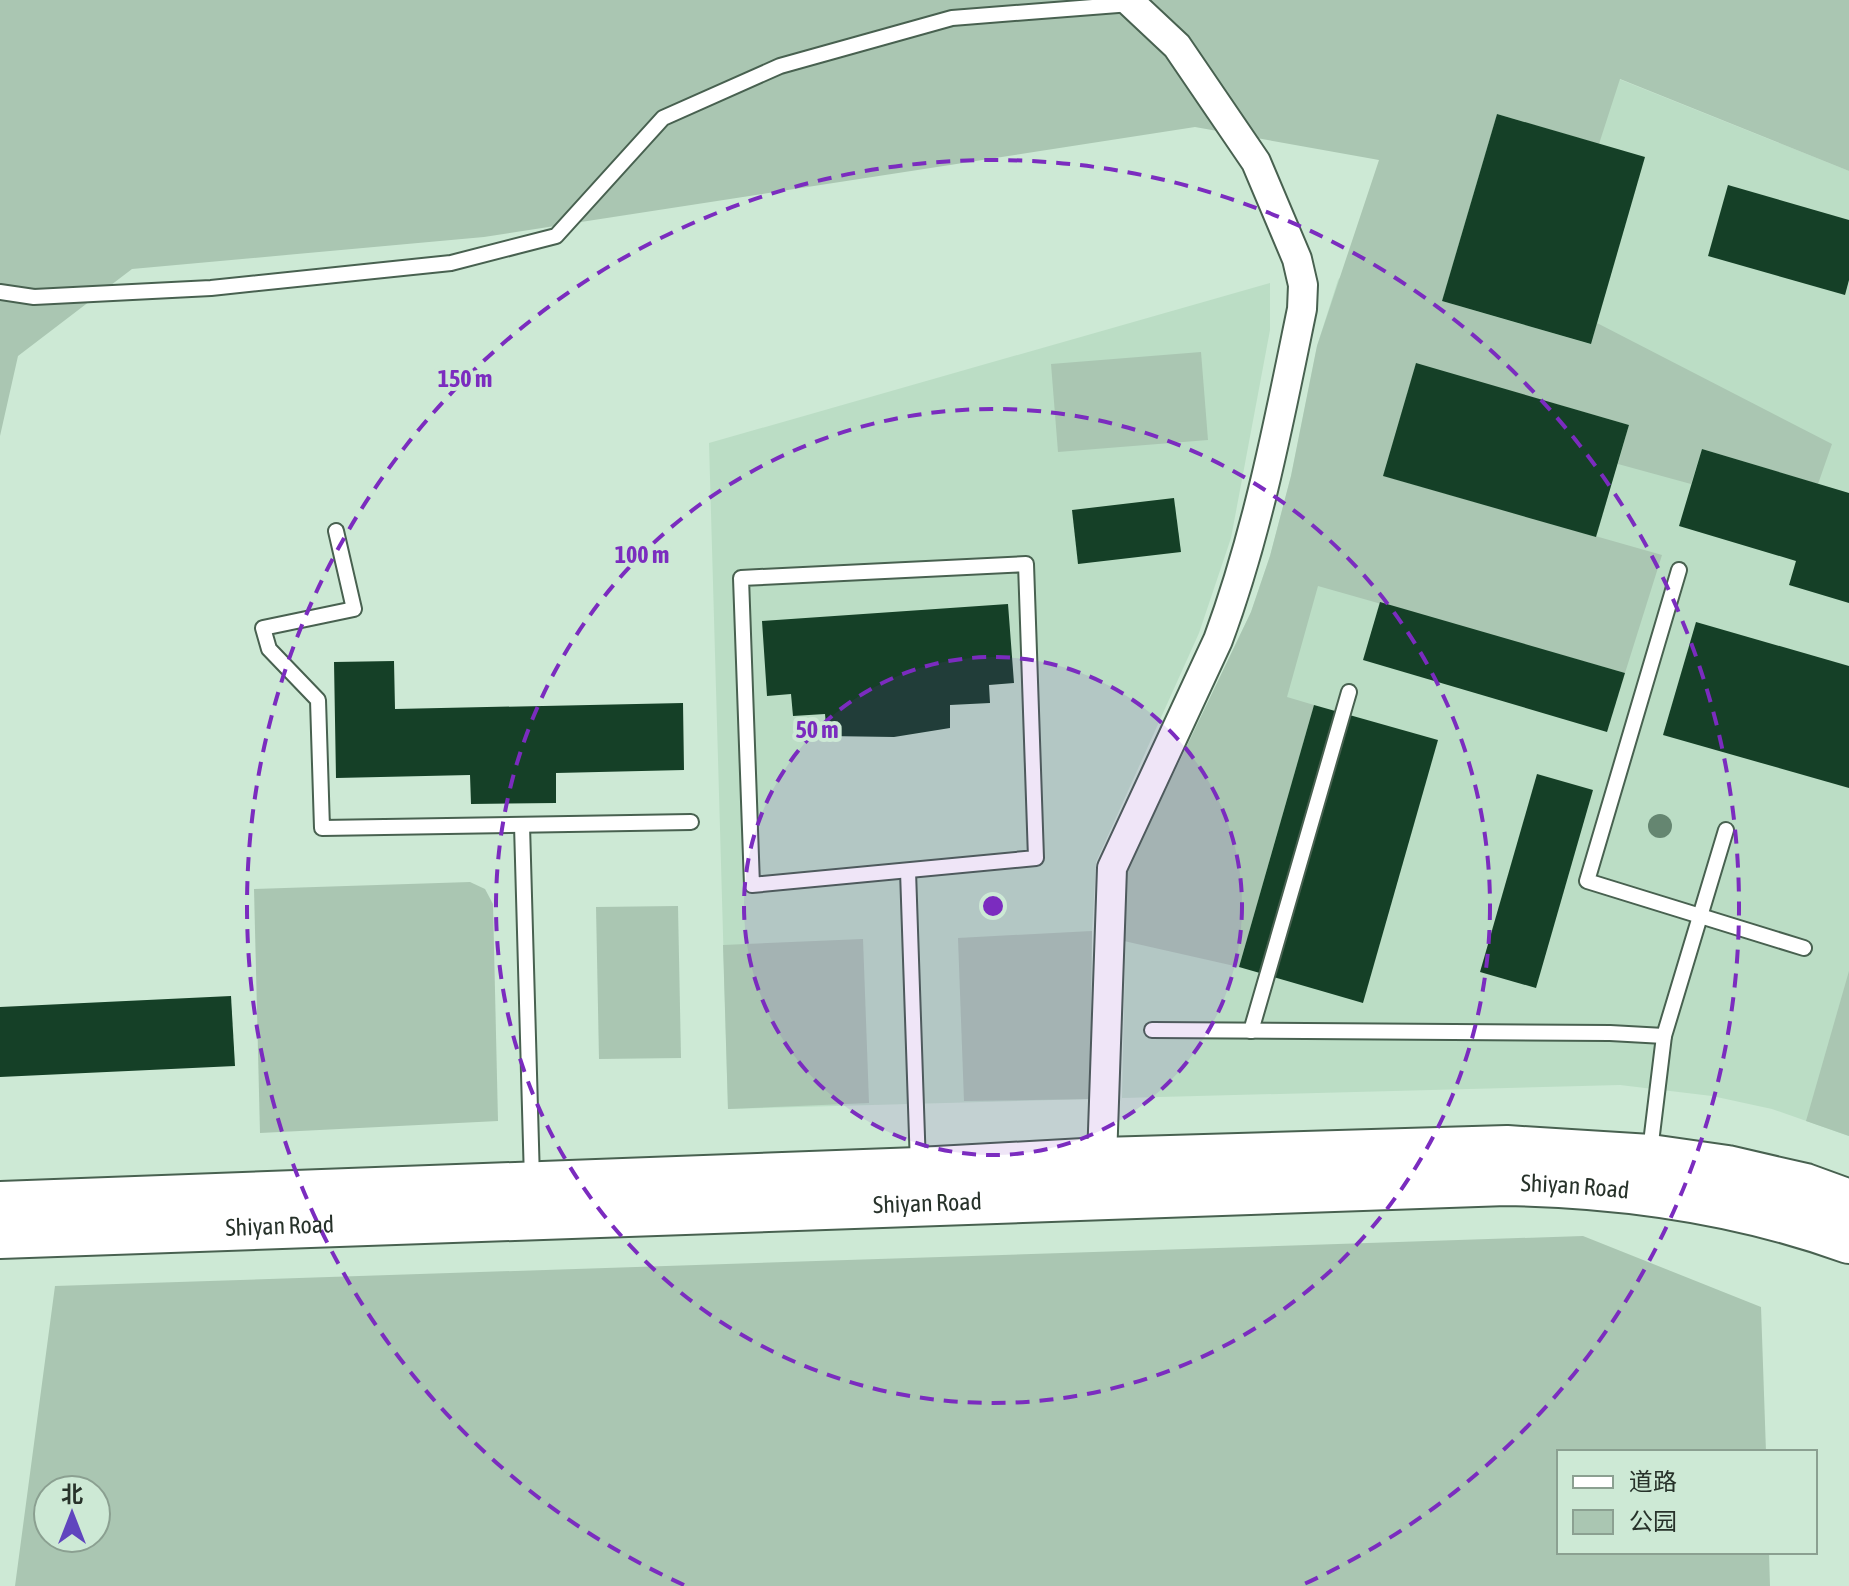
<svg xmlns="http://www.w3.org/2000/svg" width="1849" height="1586" font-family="'Asap Condensed','Noto Sans SC',sans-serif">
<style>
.built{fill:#bbddc5}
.green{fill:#aac6b2;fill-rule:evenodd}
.building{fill:#154027}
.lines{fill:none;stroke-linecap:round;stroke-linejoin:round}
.lane-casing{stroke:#486150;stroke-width:18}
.street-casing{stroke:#486150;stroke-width:32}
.primary-casing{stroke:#486150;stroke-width:48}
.lane{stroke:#fff;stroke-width:14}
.street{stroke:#fff;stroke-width:28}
.primary{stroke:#fff;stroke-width:44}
.tree{fill:#658671}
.ring{fill:none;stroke:#7b2cbf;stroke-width:4;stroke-dasharray:14 10}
.labels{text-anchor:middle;stroke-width:8;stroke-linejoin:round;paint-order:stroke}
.street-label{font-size:24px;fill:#27322a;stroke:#cde9d5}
.centre{fill:#7b2cbf;stroke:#cde9d5;stroke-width:4}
.ring-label{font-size:24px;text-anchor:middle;font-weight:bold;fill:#7b2cbf;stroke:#cde9d5;stroke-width:8;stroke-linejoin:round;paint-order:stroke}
</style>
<rect width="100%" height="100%" fill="#cde9d5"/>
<g class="built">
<polygon points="1519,39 1849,171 1849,1136 1772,1109 1712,1096 1620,1085 1122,1098 1127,871 1251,612 1270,556 1291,476 1317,346 1338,280"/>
<polygon points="1270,283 1270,330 1231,538 1199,633 1096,862 1092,931 1090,1099 728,1109 709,443"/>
</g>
<g class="green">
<polygon points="0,0 1849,0 1849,171 1620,79 1599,144 1497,114 1442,301 1590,344 1597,323 1832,444 1818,484 1702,449 1691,484 1618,464 1629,425 1416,364 1384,476 1662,555 1625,673 1318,586 1287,697 1314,705 1239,967 1124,941 1127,871 1251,612 1270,556 1291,476 1317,346 1379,160 1195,127 484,237 132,269 18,356 0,436"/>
<polygon points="1201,352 1208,440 1058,452 1051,364"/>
<polygon points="470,882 485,889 493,904 498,1121 260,1133 254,889"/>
<polygon points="678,906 681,1058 599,1059 596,907"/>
<polygon points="1092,931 1090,1099 964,1101 958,938"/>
<polygon points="863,939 869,1103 728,1109 723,945"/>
<polygon points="1849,971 1849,1136 1806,1121"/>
<path d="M 1583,1236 L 1761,1307 L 1766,1452 L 1559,1452 L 1559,1552 L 1769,1552 L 1770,1586 L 15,1586 L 55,1286 ZM 48,1490 L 96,1490 L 96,1538 L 48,1538 Z"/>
</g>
<g class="building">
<polygon points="1497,114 1645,157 1591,344 1442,301"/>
<polygon points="1728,185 1849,220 1849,280 1845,295 1708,256"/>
<polygon points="1416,363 1629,425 1596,537 1383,476"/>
<polygon points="1702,449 1849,493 1849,603 1789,585 1796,561 1679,526"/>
<polygon points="1174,498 1181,552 1078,564 1072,510"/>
<polygon points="1380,602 1625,673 1607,732 1363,660"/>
<polygon points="1008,604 1014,683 989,685 990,703 950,705 950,728 894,737 827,736 825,714 793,716 791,694 767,696 762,621"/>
<polygon points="1696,622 1849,666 1849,788 1663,735"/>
<polygon points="394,661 395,709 683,703 684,770 556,773 556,803 471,804 470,775 336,778 334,662"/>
<polygon points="1314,705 1438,740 1363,1003 1239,967"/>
<polygon points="1537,774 1593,790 1536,988 1480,972"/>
<polygon points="231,996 235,1066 0,1077 0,1007"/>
</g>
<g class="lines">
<defs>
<g id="lane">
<polyline points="0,292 34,297 211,288 451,263 556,236 663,118 780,66 952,18 1131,4"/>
<polyline points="336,531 354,609 263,628 269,649 318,700 322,828 691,822"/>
<polygon points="1026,564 1036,858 752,885 741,578"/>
<polyline points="1679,570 1587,881 1804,948"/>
<polyline points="522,825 532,1180"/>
<polyline points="908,871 918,1166"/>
<polyline points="1152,1030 1610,1033 1664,1036"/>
<polyline points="1251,1031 1349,692"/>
<polyline points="1650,1151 1664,1036 1726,830"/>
</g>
<path id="street" d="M 1102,1160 L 1112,868 L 1218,640 C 1258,532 1279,421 1302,309 L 1303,285 L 1297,259 L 1256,162 L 1177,46 L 1128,0"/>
<g id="primary">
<polyline points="0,1204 918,1170 1102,1160 1507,1148 1650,1157 1727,1168 1805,1186 1849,1202"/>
<path id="s1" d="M 0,1236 L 1506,1183 C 1623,1185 1738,1201 1849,1241"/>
</g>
</defs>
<use href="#lane" class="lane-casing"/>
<use href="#street" class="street-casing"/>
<use href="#primary" class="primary-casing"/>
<use href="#lane" class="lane"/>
<use href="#street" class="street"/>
<use href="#primary" class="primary"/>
</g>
<circle class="tree" cx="1660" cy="826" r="12"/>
<circle cx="993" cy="906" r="249" fill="#7b2cbf" fill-opacity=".12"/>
<g class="ring">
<circle cx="993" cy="906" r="249"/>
<circle cx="993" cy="906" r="497"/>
<path d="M684 1585A746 746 0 1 1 1302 1585"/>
</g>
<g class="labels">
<g class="street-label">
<text dy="8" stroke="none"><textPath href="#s1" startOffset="1576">Shiyan Road</textPath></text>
<text dy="8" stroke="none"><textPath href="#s1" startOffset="928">Shiyan Road</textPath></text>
<text dy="8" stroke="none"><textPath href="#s1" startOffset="280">Shiyan Road</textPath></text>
</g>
</g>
<circle cx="993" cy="906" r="12" class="centre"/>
<g class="ring-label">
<text x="465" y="387">150 m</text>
<text x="642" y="563">100 m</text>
<text x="817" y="738">50 m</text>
</g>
<rect x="1557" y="1450" width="260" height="104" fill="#cde9d5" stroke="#8ba091" stroke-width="2"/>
<rect x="1573" y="1476" width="40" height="12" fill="#ffffff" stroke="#8ba091" stroke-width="2"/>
<text x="1629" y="1490" font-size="24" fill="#27322a">道路</text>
<rect x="1573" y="1510" width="40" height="24" fill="#aac6b2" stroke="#8ba091" stroke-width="2"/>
<text x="1629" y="1530" font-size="24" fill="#27322a">公园</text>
<g transform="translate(72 1514)"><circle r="38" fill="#cde9d5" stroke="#8ba091" stroke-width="2"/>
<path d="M0-6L14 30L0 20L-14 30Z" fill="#6045be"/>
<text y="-12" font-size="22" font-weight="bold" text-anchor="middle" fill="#27322a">北</text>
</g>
</svg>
